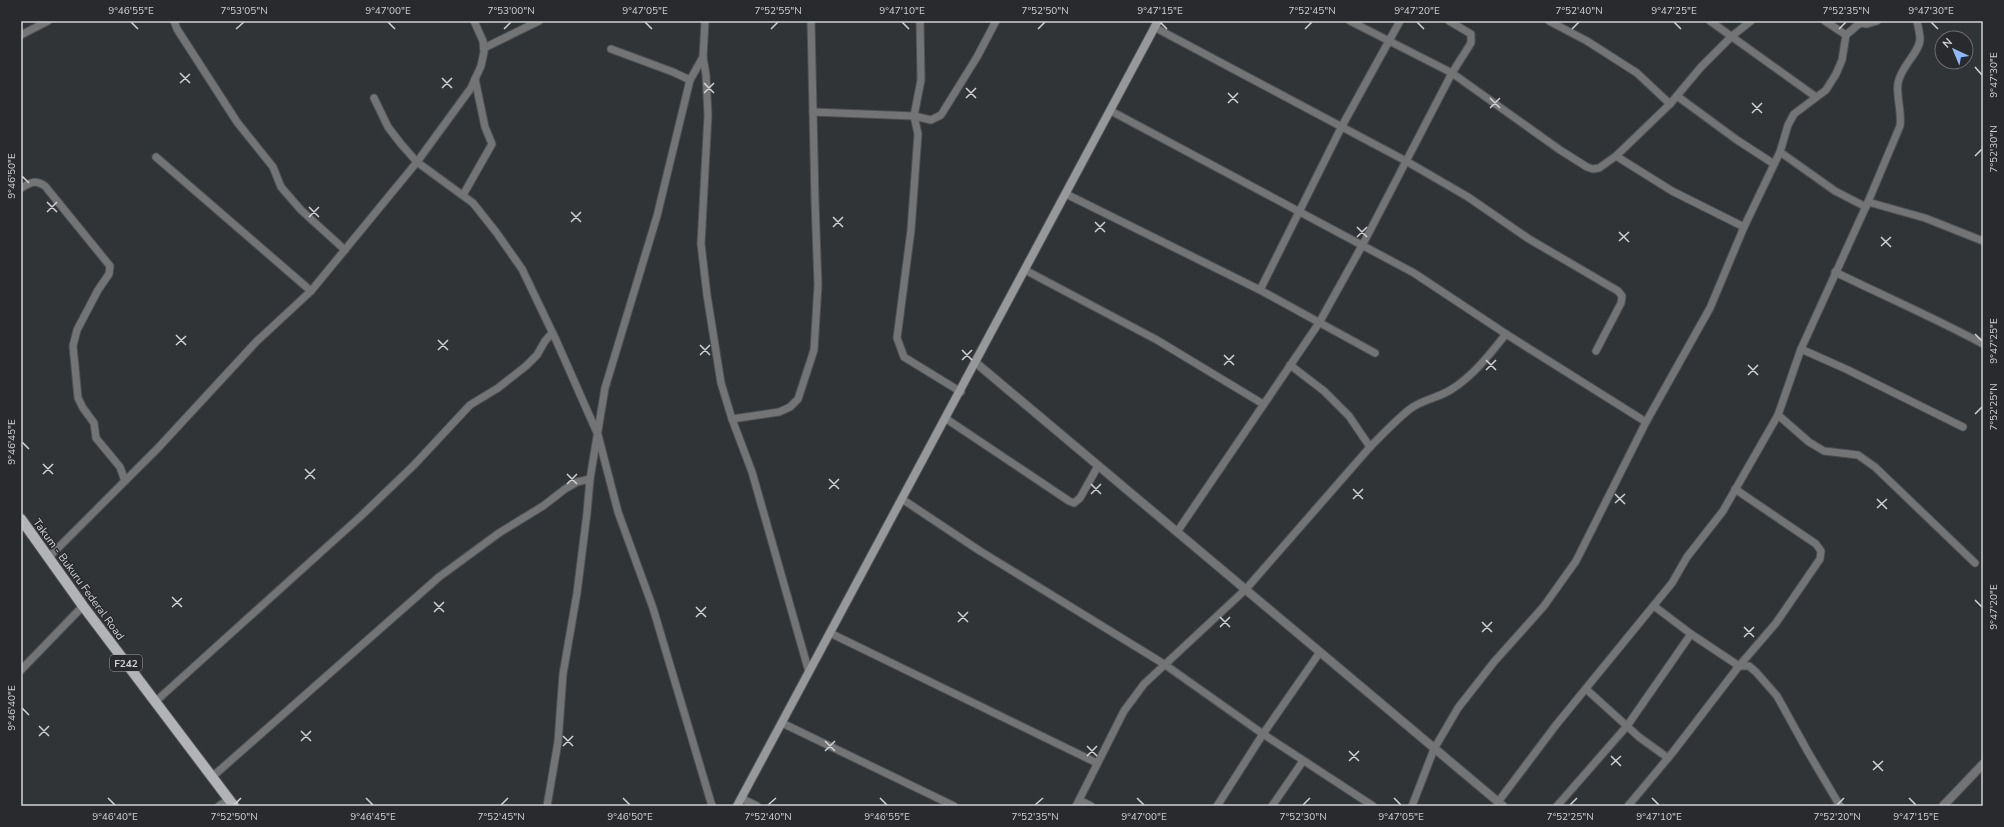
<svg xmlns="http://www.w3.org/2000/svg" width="2004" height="827" font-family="'Nunito Sans',sans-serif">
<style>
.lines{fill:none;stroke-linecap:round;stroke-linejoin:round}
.minor-casing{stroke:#4e5053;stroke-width:9}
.tertiary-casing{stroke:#4e5053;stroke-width:10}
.secondary-casing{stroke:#4e5053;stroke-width:10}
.primary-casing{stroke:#4e5053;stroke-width:12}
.minor{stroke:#737475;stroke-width:7}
.tertiary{stroke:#737475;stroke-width:8}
.secondary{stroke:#96989a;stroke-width:8}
.primary{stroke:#b1b3b7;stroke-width:10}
.ticks{fill:none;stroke:#d0d2d4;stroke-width:1.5}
.labels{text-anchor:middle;stroke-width:3;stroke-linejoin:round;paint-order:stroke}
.shield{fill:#282a2d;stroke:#9ea0a2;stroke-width:1}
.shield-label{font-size:10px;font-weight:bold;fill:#d0d2d4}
.street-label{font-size:11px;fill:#d0d2d4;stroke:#282a2d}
.neatline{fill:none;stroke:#d0d2d4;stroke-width:1.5}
.ticks-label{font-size:10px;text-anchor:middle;fill:#d0d2d4}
</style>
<rect width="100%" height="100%" fill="#313437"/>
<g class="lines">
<defs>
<g id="minor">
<polyline points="174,21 177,29 237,122 273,167 281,187 301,210 345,250"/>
<polyline points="705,21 703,57 706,75 708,115 701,244 707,295 721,383 732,419 752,472 809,672"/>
<polyline points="920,21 921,80 914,116 918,134 911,230 897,338 904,357 961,392"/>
<polyline points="1350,21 1452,73 1560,150 1587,167 1593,169 1599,168 1616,156 1670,104 1701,67 1732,36 1751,21"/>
<polyline points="1549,21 1587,41 1637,73 1670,104"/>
<polyline points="1710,21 1816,97"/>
<polyline points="1825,21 1846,35"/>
<polyline points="1154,27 1406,161 1468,197 1529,239 1618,291 1622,296 1621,303 1596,351"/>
<polyline points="21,35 48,21"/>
<polyline points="484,48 539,21"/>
<polyline points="611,49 673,72 690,80"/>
<polyline points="1677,96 1737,140 1774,164"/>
<polyline points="374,98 388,127 401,144 417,162 473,203 496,232 522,269 556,340 598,435 618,512 653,608 712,806"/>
<polyline points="1111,111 1414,273 1506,334 1646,422"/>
<polyline points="813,112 914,116 931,120 941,115 977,57 996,21"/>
<polyline points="1780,152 1835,191 1866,207"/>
<polyline points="1616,156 1672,191 1744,227"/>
<polyline points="156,157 311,291"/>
<path d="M 21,188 C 30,183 35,179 45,186 L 110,266 L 109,274 L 98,290 L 77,330 L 73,346 L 78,398 L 83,408 L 94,423 L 96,438 L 120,467 L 125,481"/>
<polyline points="1066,194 1260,290 1375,353"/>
<polyline points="463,195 492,144 485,127 475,79"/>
<polyline points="1868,202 1925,218 1983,241"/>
<polyline points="1025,270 1157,340 1263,404"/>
<path d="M 1835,272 C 1884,296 1935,318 1983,344"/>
<polyline points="1260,290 1342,126 1400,21"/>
<polyline points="1801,349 1848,370 1963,427"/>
<polyline points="1778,415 1809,442 1824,451 1858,455 1875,467 1975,563"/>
<polyline points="945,418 1069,501 1074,503 1080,498 1098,466"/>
<polyline points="732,419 779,412 790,407 798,399 814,350 818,285 815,201 811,21"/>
<path d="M 1370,447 C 1383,434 1396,420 1410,409 C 1423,399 1439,398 1452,389 C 1474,375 1490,354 1506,334"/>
<polyline points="902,499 980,551 1164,664 1263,734 1373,806"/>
<polyline points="1177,532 1319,323 1363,244 1452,73 1471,43 1471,34 1449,21"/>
<polyline points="49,557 158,448 256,342 311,291 417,162 471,88 481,66 484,52 483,41 474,21"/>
<polyline points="1654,606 1691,634 1739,666 1749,666 1756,672 1777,696 1808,752 1840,806"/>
<polyline points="830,633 1097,763"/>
<polyline points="21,670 83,606"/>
<polyline points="1586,689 1639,737 1668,758"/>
<polyline points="155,702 361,516 414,465 470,405 498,388 526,366 537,355 545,341 552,333"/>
<polyline points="782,723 954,806"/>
<polyline points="212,777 439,577 499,533 543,506 565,489 577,482 590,479"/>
<polyline points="741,798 757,806"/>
<polyline points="1079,800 1091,806"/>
<path d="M 1498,802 L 1556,725 L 1672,583 L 1687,557 L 1723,511 L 1778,415 L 1801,349 L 1868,202 L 1900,126 C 1902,111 1896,96 1898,83 C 1901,66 1920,52 1920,39 C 1920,34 1918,27 1917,21"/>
<polyline points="219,806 229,799"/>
<polyline points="547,806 558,742 563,674 577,593 587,513 590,479 605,388 657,216 690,80 703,57"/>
<polyline points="1076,806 1124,711 1144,684 1246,589 1370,447 1349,416 1324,391 1290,365"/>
<polyline points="1217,806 1263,734 1320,652"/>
<polyline points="1272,806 1303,761"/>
<polyline points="1412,806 1434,749 1458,708 1494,662 1544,606 1576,561 1646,422 1710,308 1744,227 1780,152 1788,125 1794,114 1826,90 1836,74 1842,60 1846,35 1860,23 1867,24 1877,21"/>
<polyline points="1557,806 1627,726 1691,634"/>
<polyline points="1628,806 1673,752 1739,666 1776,623 1820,559 1821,551 1816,544 1735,489"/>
</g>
<g id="tertiary">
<polyline points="975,362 1503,806"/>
<polyline points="1943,806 1983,764"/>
</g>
<polyline id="secondary" points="737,806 1158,21"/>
<polyline id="primary" points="21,519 83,606 234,806"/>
</defs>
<use href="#minor" class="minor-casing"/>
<use href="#tertiary" class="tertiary-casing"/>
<use href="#secondary" class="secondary-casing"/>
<use href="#primary" class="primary-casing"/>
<use href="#minor" class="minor"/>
<use href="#tertiary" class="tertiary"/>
<use href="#secondary" class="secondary"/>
<use href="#primary" class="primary"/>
</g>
<path class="ticks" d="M 131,22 L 138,29M 388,22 L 395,29M 645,22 L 652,29M 902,22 L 909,29M 1160,22 L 1167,29M 1417,22 L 1424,29M 1674,22 L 1681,29M 1931,22 L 1938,29M 236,29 L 244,22M 504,29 L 511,22M 771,29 L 778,22M 1038,29 L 1045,22M 1305,29 L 1312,22M 1572,29 L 1579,22M 1839,29 L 1846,22M 1975,67 L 1982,75M 180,73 L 190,83M 442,78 L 452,88M 180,83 L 190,74M 704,83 L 714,93M 442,88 L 452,78M 966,88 L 976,98M 704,93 L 714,83M 1228,93 L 1238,103M 966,98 L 976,88M 1490,98 L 1500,108M 1228,103 L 1238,93M 1752,103 L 1762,113M 1490,108 L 1500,98M 1752,113 L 1762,103M 1975,156 L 1982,149M 22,176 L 29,183M 47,202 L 57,212M 309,207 L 319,217M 47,212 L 57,202M 571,212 L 581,222M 309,217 L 319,207M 833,217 L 843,227M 571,222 L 581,212M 1095,222 L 1105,232M 833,227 L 843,217M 1357,227 L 1367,237M 1095,232 L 1105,222M 1619,232 L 1629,242M 1357,237 L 1367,227M 1881,237 L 1891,247M 1619,241 L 1629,232M 1881,246 L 1891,237M 1975,334 L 1982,341M 176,335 L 186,345M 438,340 L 448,350M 176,345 L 186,336M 700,345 L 710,355M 438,350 L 448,340M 962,350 L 972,360M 700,355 L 710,345M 1224,355 L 1234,365M 962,360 L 972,350M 1486,360 L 1496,370M 1224,365 L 1234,355M 1748,365 L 1758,375M 1486,370 L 1496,360M 1748,375 L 1758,365M 1975,414 L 1982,407M 22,442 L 29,449M 43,464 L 53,474M 305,469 L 315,479M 43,474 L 53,464M 567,474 L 577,484M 305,479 L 315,469M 829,479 L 839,489M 567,484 L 577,474M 1091,484 L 1101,494M 829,489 L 839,479M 1353,489 L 1363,499M 1091,494 L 1101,484M 1615,494 L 1625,504M 1353,499 L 1363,489M 1877,499 L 1887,509M 1615,503 L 1625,494M 1877,508 L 1887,499M 172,597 L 182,607M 1975,600 L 1982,607M 434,602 L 444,612M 172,607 L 182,598M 696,607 L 706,617M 434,612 L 444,602M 958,612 L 968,622M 696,617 L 706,607M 1220,617 L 1230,627M 958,622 L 968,612M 1482,622 L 1492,632M 1220,627 L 1230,617M 1744,627 L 1754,637M 1482,632 L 1492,622M 1744,637 L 1754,627M 22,708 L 29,715M 39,726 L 49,736M 301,731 L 311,741M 39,736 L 49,726M 563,736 L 573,746M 301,741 L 311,731M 825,741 L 835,751M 563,746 L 573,736M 1087,746 L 1097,756M 825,751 L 835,741M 1349,751 L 1359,761M 1087,756 L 1097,746M 1611,756 L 1621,766M 1349,761 L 1359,751M 1873,761 L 1883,771M 1611,765 L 1621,756M 1873,770 L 1883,761M 108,798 L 115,805M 366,798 L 373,805M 623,798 L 630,805M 880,798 L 887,805M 1137,798 L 1144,805M 1394,798 L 1401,805M 1652,798 L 1659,805M 1909,798 L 1916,805M 234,805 L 241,798M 501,805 L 508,798M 768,805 L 776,798M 1035,805 L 1043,798M 1303,805 L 1310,798M 1570,805 L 1577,798M 1837,805 L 1844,798"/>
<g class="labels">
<rect class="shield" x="110" y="655" width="32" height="16" rx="3"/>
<g class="shield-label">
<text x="126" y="667">F242</text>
</g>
<g class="street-label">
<text transform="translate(79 579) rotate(54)" y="4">Takum - Bukuru Federal Road</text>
</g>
</g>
<rect width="2004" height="827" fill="none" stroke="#282a2d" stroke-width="44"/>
<g transform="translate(1954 50) rotate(316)"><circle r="19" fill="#282a2d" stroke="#6b6d70"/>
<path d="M0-3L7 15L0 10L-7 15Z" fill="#8db9fc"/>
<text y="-6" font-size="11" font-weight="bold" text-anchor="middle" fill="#d0d2d4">N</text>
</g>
<rect x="22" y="22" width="1960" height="783" class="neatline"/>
<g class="ticks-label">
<text x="131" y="14">9°46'55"E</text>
<text x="244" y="14">7°53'05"N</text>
<text x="388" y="14">9°47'00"E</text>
<text x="511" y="14">7°53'00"N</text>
<text x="645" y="14">9°47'05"E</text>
<text x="778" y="14">7°52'55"N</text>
<text x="902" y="14">9°47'10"E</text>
<text x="1045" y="14">7°52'50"N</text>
<text x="1160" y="14">9°47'15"E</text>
<text x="1312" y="14">7°52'45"N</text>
<text x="1417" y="14">9°47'20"E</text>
<text x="1579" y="14">7°52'40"N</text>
<text x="1674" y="14">9°47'25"E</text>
<text x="1846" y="14">7°52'35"N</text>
<text x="1931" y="14">9°47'30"E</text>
<text transform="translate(1993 75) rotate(-90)" y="4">9°47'30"E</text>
<text transform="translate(1993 149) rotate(-90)" y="4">7°52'30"N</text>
<text transform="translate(11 176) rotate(-90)" y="4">9°46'50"E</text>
<text transform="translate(1993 341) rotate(-90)" y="4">9°47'25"E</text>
<text transform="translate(1993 407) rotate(-90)" y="4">7°52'25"N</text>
<text transform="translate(11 442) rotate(-90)" y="4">9°46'45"E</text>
<text transform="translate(1993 607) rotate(-90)" y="4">9°47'20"E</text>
<text transform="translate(11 708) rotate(-90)" y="4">9°46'40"E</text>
<text x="115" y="820">9°46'40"E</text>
<text x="234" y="820">7°52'50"N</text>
<text x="373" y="820">9°46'45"E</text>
<text x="501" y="820">7°52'45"N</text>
<text x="630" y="820">9°46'50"E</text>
<text x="768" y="820">7°52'40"N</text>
<text x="887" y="820">9°46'55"E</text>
<text x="1035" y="820">7°52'35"N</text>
<text x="1144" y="820">9°47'00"E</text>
<text x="1303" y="820">7°52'30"N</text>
<text x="1401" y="820">9°47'05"E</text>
<text x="1570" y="820">7°52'25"N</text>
<text x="1659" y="820">9°47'10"E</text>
<text x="1837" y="820">7°52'20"N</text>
<text x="1916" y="820">9°47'15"E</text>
</g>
</svg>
